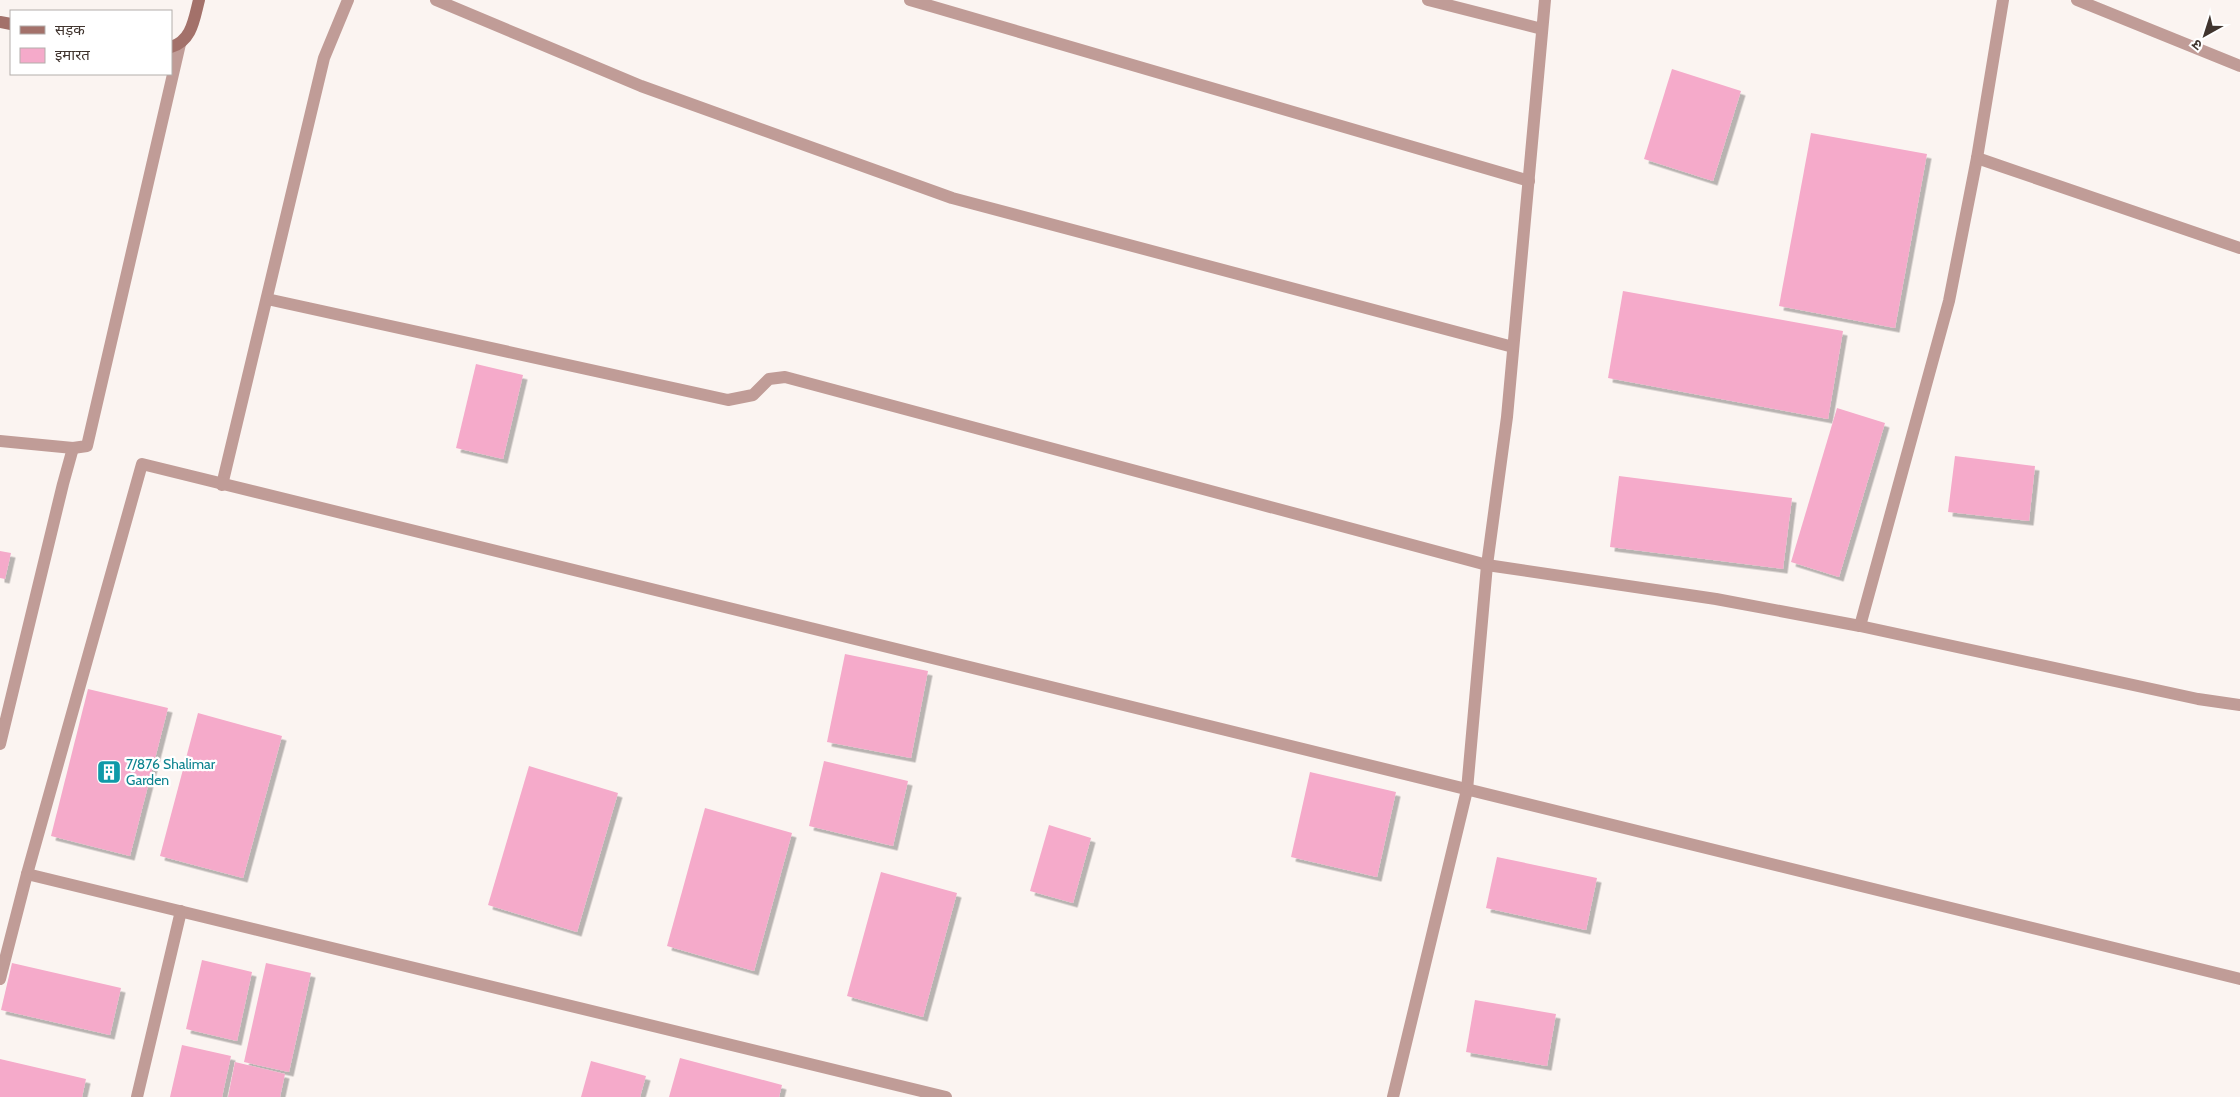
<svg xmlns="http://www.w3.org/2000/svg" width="2240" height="1097" font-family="Cabin,'Noto Sans Devanagari',sans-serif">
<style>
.building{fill:#f5aaca;filter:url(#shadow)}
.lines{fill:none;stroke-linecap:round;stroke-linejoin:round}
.street{stroke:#c09c97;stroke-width:12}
.secondary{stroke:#a3716a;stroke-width:12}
.labels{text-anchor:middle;stroke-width:4.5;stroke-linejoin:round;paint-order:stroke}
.culture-label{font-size:14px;fill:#0d838f;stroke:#fff;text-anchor:start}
</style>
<defs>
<filter id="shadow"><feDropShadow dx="4.5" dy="4.5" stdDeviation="0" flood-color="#0004"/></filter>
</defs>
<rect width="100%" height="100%" fill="#fbf4f1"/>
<g class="building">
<polygon points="1672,69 1741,91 1713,181 1644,159"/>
<polygon points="1811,133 1927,154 1895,328 1779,306"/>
<polygon points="1623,291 1843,331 1828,419 1608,378"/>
<polygon points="476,364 523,375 503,459 456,448"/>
<polygon points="1837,408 1885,423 1839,577 1791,562"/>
<polygon points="1955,456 2035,466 2029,521 1948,512"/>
<polygon points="1619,476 1792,498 1783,569 1610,547"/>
<polygon points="0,551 11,553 5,579 0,578"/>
<polygon points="845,654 928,671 911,758 827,742"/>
<polygon points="88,689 168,708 130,856 51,836"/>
<polygon points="198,713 282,736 243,878 160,856"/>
<polygon points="824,761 908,781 893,846 809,826"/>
<polygon points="529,766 618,793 577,932 488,905"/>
<polygon points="1310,772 1396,792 1377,877 1291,857"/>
<polygon points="705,808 792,833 754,971 667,946"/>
<polygon points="1049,825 1091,838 1073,903 1030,891"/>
<polygon points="1497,857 1597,878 1586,930 1486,908"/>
<polygon points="881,872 957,893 923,1017 847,996"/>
<polygon points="202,960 252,972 237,1041 186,1029"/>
<polygon points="12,963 121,988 110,1035 1,1010"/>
<polygon points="266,963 311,973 289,1072 244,1062"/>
<polygon points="1475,1000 1556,1014 1547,1066 1466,1052"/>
<polygon points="182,1045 231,1056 222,1097 170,1097"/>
<polygon points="680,1058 782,1085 779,1097 669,1097"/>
<polygon points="0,1059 86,1079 82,1097 0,1097"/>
<polygon points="591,1061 646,1076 640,1097 581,1097"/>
<polygon points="235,1062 285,1074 280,1097 228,1097"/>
</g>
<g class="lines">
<g class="street">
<polyline points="436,0 641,86 952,198 1513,347"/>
<polyline points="910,0 1529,181"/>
<polyline points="1428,0 1542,29"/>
<polyline points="2077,0 2240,66"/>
<polyline points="1977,158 2240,248"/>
<polyline points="267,299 728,400 753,395 769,379 785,377 1487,565 1716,599 1860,626 2198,699 2240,705"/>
<polyline points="0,441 73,448 87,446 180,44"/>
<polyline points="222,485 324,58 348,0"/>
<polyline points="1860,626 1949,301 1977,158 2003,0"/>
<polyline points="0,744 63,484 73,448"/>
<polyline points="27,874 946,1097"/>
<polyline points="0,979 27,874 142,464 2240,979"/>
<polyline points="137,1097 181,911"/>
<polyline points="1393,1097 1467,790 1487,565 1507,417 1545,0"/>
</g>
<g class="secondary">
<polyline points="0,22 11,24"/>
<path d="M 171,47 C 192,41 194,19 199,0"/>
</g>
</g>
<defs>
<symbol id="building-square" viewBox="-11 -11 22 22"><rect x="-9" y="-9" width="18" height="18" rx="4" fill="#0f9aa8" stroke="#fff"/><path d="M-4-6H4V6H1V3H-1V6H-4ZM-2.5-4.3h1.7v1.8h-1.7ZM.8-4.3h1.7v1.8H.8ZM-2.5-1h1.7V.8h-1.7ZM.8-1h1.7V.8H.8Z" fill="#fff"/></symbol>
</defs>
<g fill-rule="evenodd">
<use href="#building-square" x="95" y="758" width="28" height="28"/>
</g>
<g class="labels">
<g class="culture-label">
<text x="126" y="769">7/876 Shalimar<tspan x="126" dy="16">Garden</tspan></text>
</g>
</g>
<rect x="10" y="10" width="162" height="65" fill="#ffffff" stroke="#b3aeab"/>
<rect x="20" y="26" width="25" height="8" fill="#a3716a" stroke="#b3aeab"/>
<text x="55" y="35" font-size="15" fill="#40342e">सड़क</text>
<rect x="20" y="48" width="25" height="15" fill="#f5aaca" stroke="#b3aeab"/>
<text x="55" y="60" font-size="15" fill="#40342e">इमारत</text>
<g transform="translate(2205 35) rotate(219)" stroke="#ffffff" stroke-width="4" paint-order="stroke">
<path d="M0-4L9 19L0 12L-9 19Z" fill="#40342e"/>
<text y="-8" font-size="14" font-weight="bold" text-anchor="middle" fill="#40342e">उ</text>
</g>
</svg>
